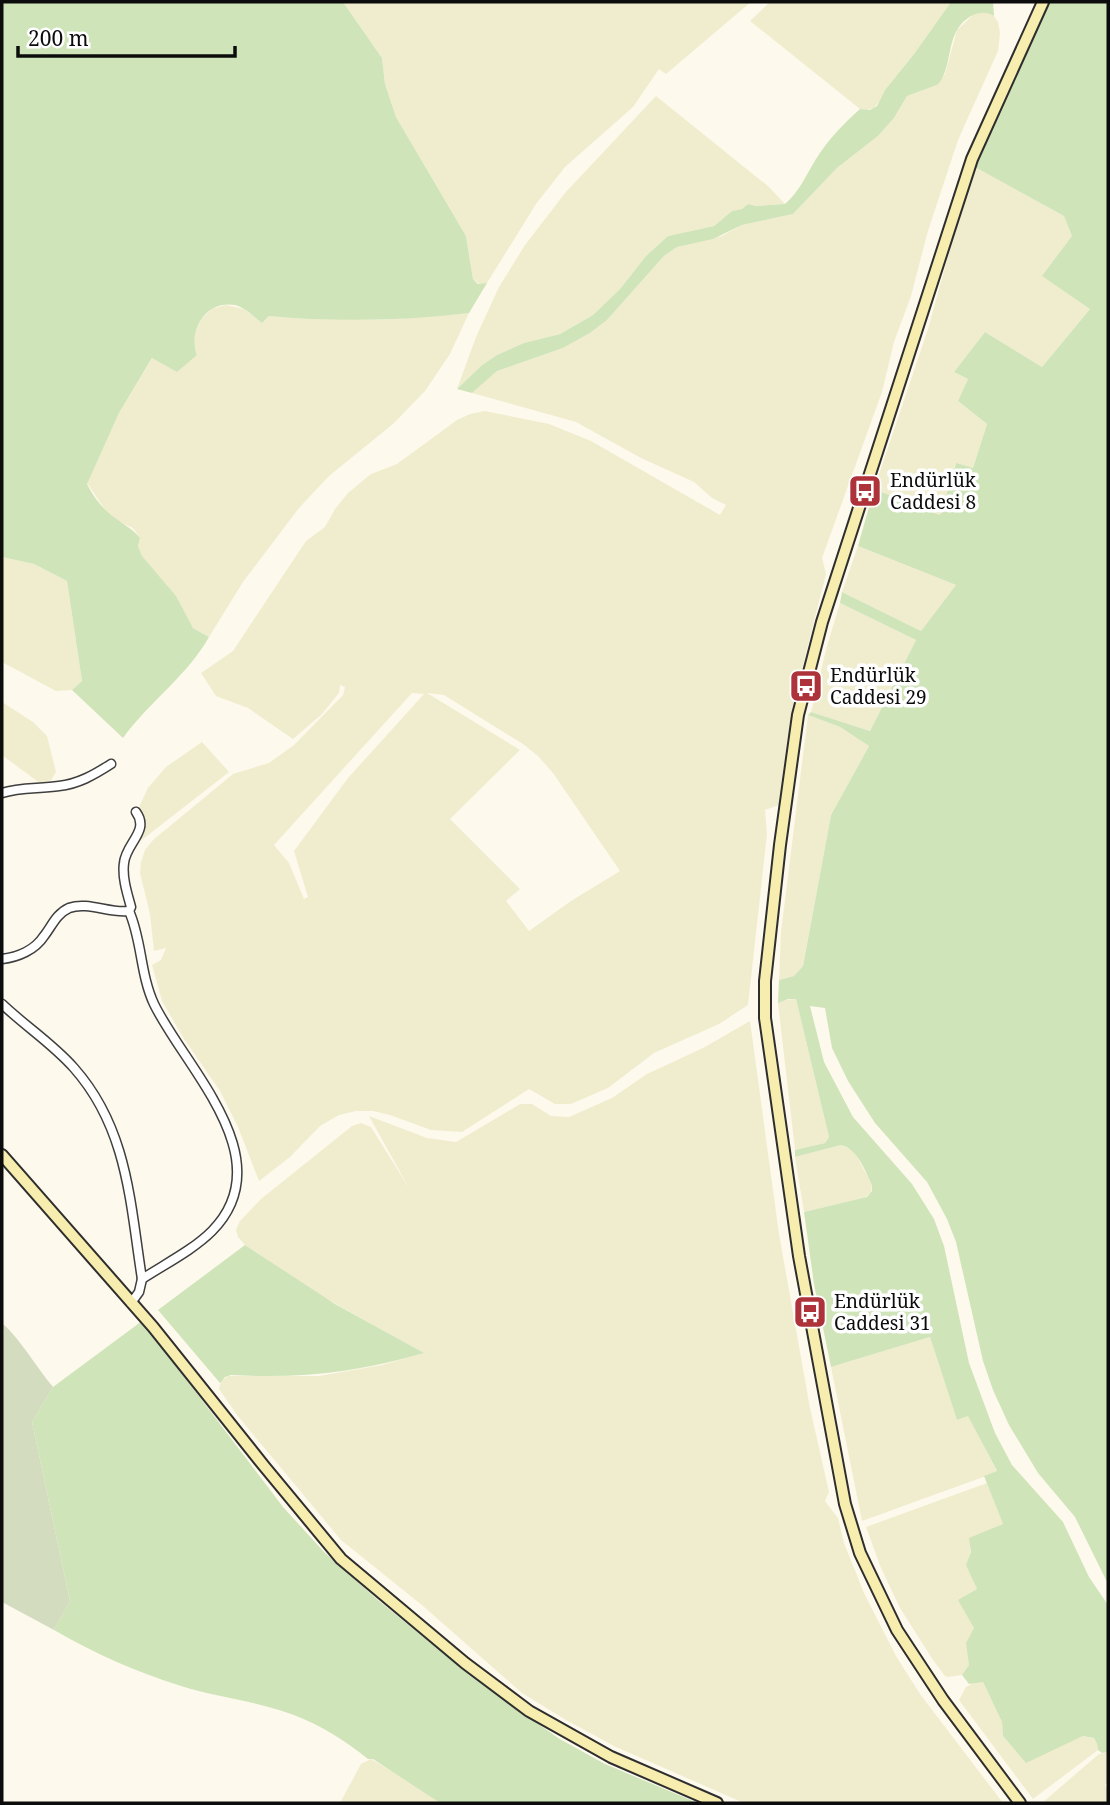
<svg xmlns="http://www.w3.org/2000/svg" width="1110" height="1805" font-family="'Noto Serif',serif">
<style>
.farmland{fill:#f0edcf;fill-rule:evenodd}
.green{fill:#d0e4ba}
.cemetery{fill:#d4dcc0}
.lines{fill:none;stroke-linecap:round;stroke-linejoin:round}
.street-casing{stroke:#3f3f3f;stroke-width:11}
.secondary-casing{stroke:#2e2e2e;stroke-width:14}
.street{stroke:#fff;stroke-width:8}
.secondary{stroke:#f7edae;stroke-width:10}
.labels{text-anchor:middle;stroke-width:7;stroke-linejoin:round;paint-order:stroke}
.poi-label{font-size:19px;fill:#0c0c0c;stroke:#fff;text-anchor:start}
</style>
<rect width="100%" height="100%" fill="#fdf9ec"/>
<g class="farmland">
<polygon points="343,2 751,2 666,74 659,69 633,107 565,167 536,204 487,283 481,285 473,279 466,236 396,117 385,84 382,58"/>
<polygon points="770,2 951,2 914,54 885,90 879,102 874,108 867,110 860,109 750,21"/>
<path d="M 987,12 L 994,16 L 998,22 L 1000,33 L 998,51 L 958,140 L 928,231 L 911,296 L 894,342 L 882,392 L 822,558 L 826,574 L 802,669 L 779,805 L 765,810 L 767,834 L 748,1005 L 719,1024 L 654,1053 L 608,1088 L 571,1104 L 555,1104 L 529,1089 L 462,1132 L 431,1130 L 390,1115 L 373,1111 L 356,1111 L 339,1115 L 320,1126 L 290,1157 L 259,1181 L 238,1127 L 220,1091 L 184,1039 L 162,1001 L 152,965 L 161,960 L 166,948 L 154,951 L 150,914 L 140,873 L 141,862 L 145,850 L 153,840 L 233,774 L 269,763 L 294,745 L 343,695 L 345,687 L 340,685 L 339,693 L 322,714 L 293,739 L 248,708 L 216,696 L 201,673 L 233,651 L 306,541 L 325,527 L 335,509 L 348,493 L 371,474 L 397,464 L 457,420 L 470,414 L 485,411 L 549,424 L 591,441 L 720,515 L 726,505 L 712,498 L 694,482 L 641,458 L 576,422 L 472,393 L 497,371 L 563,348 L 590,333 L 607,320 L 664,256 L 677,247 L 722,236 L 742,225 L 793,214 L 837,168 L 878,136 L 894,118 L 907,96 L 937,85 L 945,74 L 957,30 L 974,14 ZM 412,693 L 424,694 L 348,778 L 294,851 L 308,897 L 304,899 L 289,863 L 274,845 ZM 427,693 L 444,695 L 523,744 L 538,756 L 553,773 L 620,871 L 571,901 L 529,931 L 506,901 L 520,889 L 450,819 L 520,750 Z"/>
<polygon points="656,96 769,187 785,204 756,206 748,204 742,209 732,211 714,226 668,236 646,256 620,289 593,315 560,334 524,343 497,355 482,365 457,389 476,337 499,287 525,245 565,193"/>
<polygon points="973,166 1064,216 1072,235 1090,309 1042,367 985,332 954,372 968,379 958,401 987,424 973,468 955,464 940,515 874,489 928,329"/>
<polygon points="226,305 244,309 262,323 269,316 382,320 469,313 450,354 425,391 393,424 329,476 299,508 243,582 209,637 193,628 142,556 138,546 140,538 133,528 119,522 106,511 87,483 119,413 153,357 197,356 194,342 195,333 201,319 212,309"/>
<polygon points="858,546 956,585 921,631 842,592"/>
<polygon points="2,557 34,564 67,581 82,681 72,690 56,691 2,662"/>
<polygon points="840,603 916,640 870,731 811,712 827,646"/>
<polygon points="2,702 33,722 47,736 56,772 51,780 42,783 37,781 2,755"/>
<polygon points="808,715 840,727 869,746 831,815 803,966 794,976 779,980 781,932"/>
<polygon points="202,742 229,772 134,846 143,821 139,807 148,788 166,767"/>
<polygon points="796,999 829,1137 825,1143 795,1150 778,1003 784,1000"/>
<polygon points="750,1021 779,1234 810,1408 829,1492 825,1501 838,1518 844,1543 864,1593 896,1656 920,1694 1003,1803 744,1803 616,1747 566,1720 522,1693 423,1606 341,1540 237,1415 219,1389 221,1381 228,1376 319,1376 382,1365 423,1353 320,1295 245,1245 238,1237 236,1230 240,1221 261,1199 352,1126 361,1123 371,1127 409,1188 369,1116 427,1138 456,1142 520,1104 532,1104 551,1116 569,1117 612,1098 647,1074 703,1048"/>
<polygon points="841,1145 854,1151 872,1185 871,1193 864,1198 804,1212 795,1157"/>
<polygon points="930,1337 957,1419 968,1415 997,1472 862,1521 831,1367"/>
<polygon points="987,1483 1003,1524 971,1543 970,1557 967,1565 977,1589 974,1628 968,1657 970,1661 968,1669 962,1675 948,1677 945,1676 933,1660 900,1608 881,1568 866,1527"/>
<polygon points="976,1682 983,1682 1002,1722 1003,1736 1026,1762 1083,1736 1094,1738 1097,1744 1098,1750 1033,1799 959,1700 966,1687"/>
<polygon points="1108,1752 1108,1782 1105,1785 1108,1789 1108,1803 1042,1803 1099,1754"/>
<polygon points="371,1759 398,1775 440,1803 340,1803 361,1764"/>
</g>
<g class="green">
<path d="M 2,2 L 343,2 L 382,58 L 385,84 L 396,117 L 466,236 L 473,279 L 478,284 L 487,283 L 469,313 C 402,321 336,322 269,316 L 262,323 C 254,317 246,308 235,305 C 205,300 188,331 197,355 L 177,372 L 152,358 L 119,413 L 87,484 C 94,498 104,511 118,520 C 127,527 133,529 140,538 L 138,546 L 142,556 L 176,596 L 193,628 L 209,637 C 187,676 149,702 123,738 L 72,690 L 82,681 L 67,581 L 34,564 L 2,557 Z"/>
<path d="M 951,2 L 993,2 L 994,16 C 980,7 963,18 956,32 C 948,47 950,67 940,82 L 937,85 L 907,96 L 894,118 L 878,136 L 837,168 L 793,214 L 742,225 L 713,239 L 677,247 L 664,256 L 607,320 L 590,333 L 563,348 L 497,371 L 472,393 L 457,389 L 482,365 L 497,355 L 524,343 L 560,334 L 593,315 L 620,289 L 646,256 L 668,236 L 714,226 L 732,211 L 742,209 L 748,204 L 756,206 L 785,204 C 800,191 806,175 816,159 C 828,140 843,124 860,109 L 870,110 L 877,106 L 885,90 L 914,54 Z"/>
<path d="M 1045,2 L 1108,2 L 1108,1584 L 1075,1517 L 1038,1473 L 1009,1425 L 993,1390 L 983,1361 L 956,1242 L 947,1219 L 927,1182 L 875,1123 L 848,1081 L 832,1048 L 825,1008 L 810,1006 L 824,1062 L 853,1117 L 912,1184 L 934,1219 L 944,1246 L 969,1363 L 995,1433 L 1012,1465 L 1063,1522 L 1089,1577 L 1108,1605 L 1108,1752 L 1102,1753 L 1098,1750 L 1097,1744 L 1094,1738 L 1083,1736 L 1026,1763 L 1003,1736 L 1002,1722 L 983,1682 L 969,1684 L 962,1675 L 969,1665 L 966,1643 L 974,1628 L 958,1600 L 977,1589 L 966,1565 L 971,1552 L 969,1538 L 1003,1524 L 984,1476 L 997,1471 L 968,1416 L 957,1420 L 930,1337 L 831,1367 L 814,1284 L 804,1212 L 867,1197 L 872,1191 L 872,1185 C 865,1171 858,1149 841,1145 L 795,1157 L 795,1150 L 825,1143 L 829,1137 L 796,999 L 788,999 L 778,1003 L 779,980 L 794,976 L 803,966 L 831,815 L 869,746 L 840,727 L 808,715 L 811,712 L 870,731 L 916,640 L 840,603 L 842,592 L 921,631 L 956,585 L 858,546 L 874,489 L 940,515 L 956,463 L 973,468 L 987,424 L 958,401 L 968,379 L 954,372 L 985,332 L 1042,367 L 1090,309 L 1042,276 L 1072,236 L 1064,216 L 973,166 Z"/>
<path d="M 245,1245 L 335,1304 L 424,1353 C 358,1372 300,1379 231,1375 L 225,1377 L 220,1383 L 158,1310 Z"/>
<path d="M 142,1321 L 283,1507 L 325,1553 L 379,1601 L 465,1671 L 558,1738 L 605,1764 L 698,1803 L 440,1803 L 373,1759 L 368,1759 C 341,1737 312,1720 279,1710 C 247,1700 213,1696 181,1686 C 136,1672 94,1653 54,1630 L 70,1601 L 32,1422 L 53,1387 Z"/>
</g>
<path class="cemetery" d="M 2,1323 C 22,1341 36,1367 53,1387 L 32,1422 L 70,1601 L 54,1630 L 2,1602 Z"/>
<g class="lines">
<defs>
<g id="street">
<path d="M 2,793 C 20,787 39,789 59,786 C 78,784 94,775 111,764"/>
<path d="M 129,911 C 142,940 140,974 154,1004 C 185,1068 283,1159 212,1231 C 193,1250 165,1264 142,1279"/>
<path d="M 2,959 C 18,957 35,950 44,936 C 52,926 56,914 69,908 C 88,901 110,914 129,911 L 131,907 C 127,893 122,877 124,863 C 126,843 150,831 136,812"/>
<path d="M 2,1004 C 25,1026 53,1044 74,1068 C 128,1129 130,1203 142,1279 L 139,1292 L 131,1303"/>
</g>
<g id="secondary">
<polyline points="2,1155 153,1327 264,1466 341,1559 465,1663 529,1711 611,1757 717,1803"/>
<polyline points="1020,1803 943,1700 897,1630 860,1553 845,1504 799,1256 765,1018 765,981 780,845 798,715 822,622 972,159 1043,2"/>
</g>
</defs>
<use href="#street" class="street-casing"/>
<use href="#secondary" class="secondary-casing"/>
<use href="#street" class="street"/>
<use href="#secondary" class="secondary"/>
</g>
<defs>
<symbol id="bus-square" viewBox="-11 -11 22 22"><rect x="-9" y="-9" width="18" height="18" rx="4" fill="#ad323a" stroke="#fff"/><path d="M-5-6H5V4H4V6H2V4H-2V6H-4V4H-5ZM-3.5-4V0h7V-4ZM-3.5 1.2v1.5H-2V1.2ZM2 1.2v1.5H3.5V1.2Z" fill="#fff"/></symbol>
</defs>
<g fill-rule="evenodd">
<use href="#bus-square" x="846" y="472" width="38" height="38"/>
<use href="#bus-square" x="787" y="667" width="38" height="38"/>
<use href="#bus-square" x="791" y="1293" width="38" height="38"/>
</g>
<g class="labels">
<g class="poi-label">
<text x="890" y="487">Endürlük<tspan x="890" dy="22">Caddesi 8</tspan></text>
<text x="830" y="682">Endürlük<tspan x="830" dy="22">Caddesi 29</tspan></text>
<text x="834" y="1308">Endürlük<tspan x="834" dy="22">Caddesi 31</tspan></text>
</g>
</g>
<rect width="1110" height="1805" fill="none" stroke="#0c0c0c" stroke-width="7"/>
<path d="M18 46v10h217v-10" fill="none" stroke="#0c0c0c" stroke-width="3.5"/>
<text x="28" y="46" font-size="21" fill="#0c0c0c" stroke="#ffffff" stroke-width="5" paint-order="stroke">200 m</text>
</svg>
